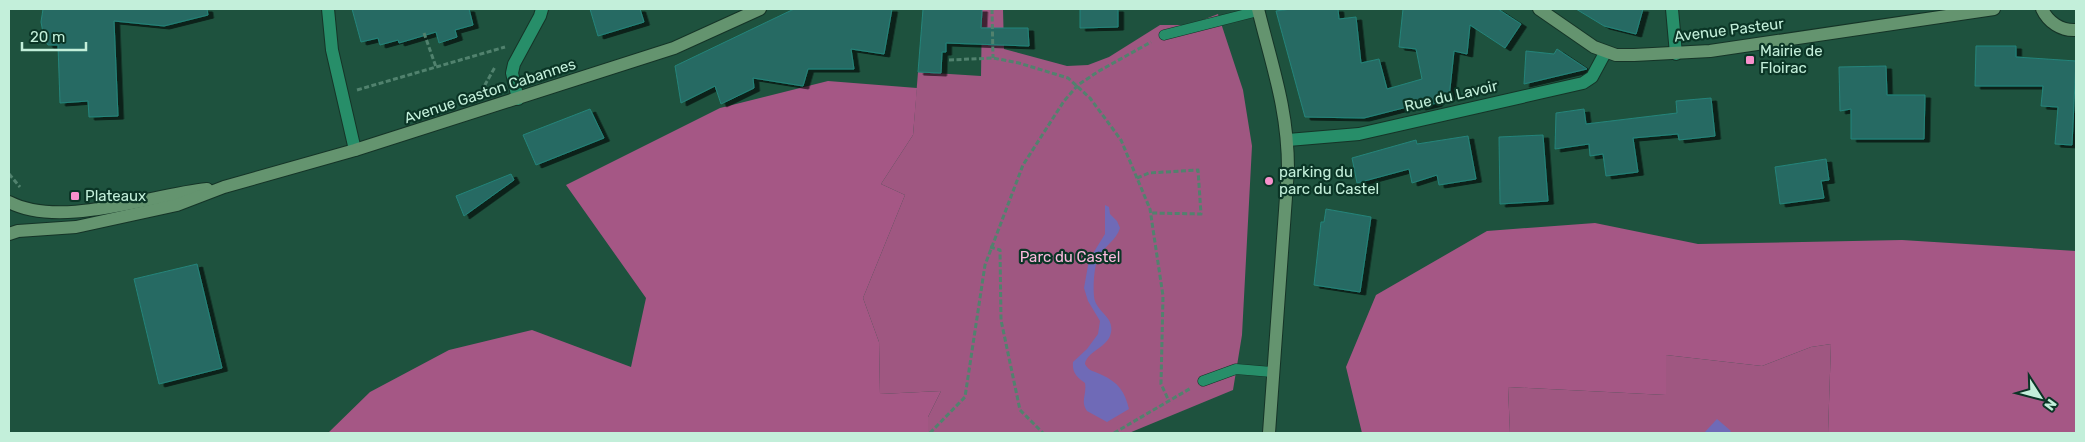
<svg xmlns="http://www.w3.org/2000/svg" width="2085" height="442" font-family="Rubik,sans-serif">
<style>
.green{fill:#9f5781}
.forest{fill:#a55785}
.water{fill:#6f6ab7}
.building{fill:#256b64;stroke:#25847a;filter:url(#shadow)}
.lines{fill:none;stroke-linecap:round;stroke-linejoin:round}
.lane-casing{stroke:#153427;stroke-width:11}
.street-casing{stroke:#153427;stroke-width:14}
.secondary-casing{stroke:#153427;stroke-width:14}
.path{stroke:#51826e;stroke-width:3;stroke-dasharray:5 2.5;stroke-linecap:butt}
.lane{stroke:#278e69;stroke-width:10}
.street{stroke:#278e69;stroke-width:12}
.secondary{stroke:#64946f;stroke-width:12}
.poi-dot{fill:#f890cc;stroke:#0b3526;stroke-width:2}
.labels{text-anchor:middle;stroke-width:4.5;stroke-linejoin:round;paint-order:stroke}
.street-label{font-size:15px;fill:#c3efda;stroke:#0b3526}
.poi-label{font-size:15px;fill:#c3efda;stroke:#0b3526;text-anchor:start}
.park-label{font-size:15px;fill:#fbb9dd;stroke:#0b3526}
</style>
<defs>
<filter id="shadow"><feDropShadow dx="5.5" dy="3" stdDeviation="0" flood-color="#0009"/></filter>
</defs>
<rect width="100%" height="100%" fill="#1e523e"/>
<g class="green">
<polygon points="982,9 1003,9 1004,49 1067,66 1088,65 1109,57 1160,25 1190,25 1218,14 1243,90 1252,146 1242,335 1233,390 1129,433 928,433 928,417 941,391 880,394 879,342 863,298 905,195 881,184 913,135 918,72 981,76"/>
<polygon points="1831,344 1828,433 1510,433 1508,387 1666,395 1666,355 1762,366 1811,347"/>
</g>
<g class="forest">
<polygon points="828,81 917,88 913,135 881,184 905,195 863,298 879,342 880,394 941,391 928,417 928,433 328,433 370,392 449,350 532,330 631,367 646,298 566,185 720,108"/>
<polygon points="1595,223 1698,244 1902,240 2076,251 2076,433 1828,433 1831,344 1811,347 1762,366 1666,355 1666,395 1508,387 1510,433 1362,433 1346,367 1376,295 1487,231"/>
</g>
<g class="water">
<path d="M 1105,205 L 1109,207 L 1110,214 L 1117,221 L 1120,228 C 1116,241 1104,246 1098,258 C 1094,267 1093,287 1094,296 C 1095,313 1117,316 1110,336 C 1105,348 1087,352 1085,364 C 1089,372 1095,371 1102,375 C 1118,382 1125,392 1129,409 L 1107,422 L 1087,411 C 1080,401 1087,395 1085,383 C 1077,377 1072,373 1073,362 L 1087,349 L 1098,334 L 1100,321 L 1088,301 L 1084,288 L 1089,260 L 1105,234 Z"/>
<polygon points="1717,419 1731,431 1729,433 1704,433"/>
</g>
<g class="building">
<polygon points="43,9 207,9 208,15 164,26 114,21 118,116 89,117 88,101 60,103 58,45 48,45 44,38 41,22"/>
<polygon points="352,9 469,9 473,25 455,30 457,37 439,43 436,32 399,43 398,40 380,45 378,38 361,42"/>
<polygon points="590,9 640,9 644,22 598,36"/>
<polygon points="794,9 892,9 884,54 851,49 854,69 808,69 803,86 753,78 754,88 721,104 715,86 681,103 675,66"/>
<polygon points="923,9 982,9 981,28 1028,28 1029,46 946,43 946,52 942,52 941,73 918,72"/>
<polygon points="1080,9 1118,9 1118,27 1080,28"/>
<polygon points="1291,9 1338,9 1339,19 1356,17 1361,63 1379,59 1387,89 1422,79 1416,49 1399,47 1403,9 1498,9 1521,24 1505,48 1470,25 1467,54 1454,51 1449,98 1437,100 1437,103 1420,107 1419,104 1364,118 1305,117 1276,11"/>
<polygon points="1576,9 1643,9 1636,34 1604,26"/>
<polygon points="1976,46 2016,46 2016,57 2076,61 2072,145 2055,144 2058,107 2041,106 2043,86 1975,86"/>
<polygon points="1557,49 1587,69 1524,84 1526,51 1554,54"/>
<polygon points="1886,66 1887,95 1925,95 1924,139 1851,139 1851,109 1840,111 1839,67"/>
<polygon points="1711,98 1715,136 1679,140 1678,134 1633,138 1638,172 1606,176 1603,154 1590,156 1589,144 1555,149 1556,113 1584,109 1586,124 1677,113 1676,101"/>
<polygon points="590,109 604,138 536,165 523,135"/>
<polygon points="1543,135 1548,201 1500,204 1499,137"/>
<polygon points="1468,136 1476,179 1439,185 1437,175 1412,183 1409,169 1357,183 1352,158 1416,140 1417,144"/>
<polygon points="1826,159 1829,180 1821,181 1824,198 1780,204 1775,167"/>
<polygon points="511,174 514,180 464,216 456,196"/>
<polygon points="1326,209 1371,217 1360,292 1314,285 1321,222 1324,222"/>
<polygon points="197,264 222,368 159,384 134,279"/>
</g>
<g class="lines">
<defs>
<g id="lane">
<polyline points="1164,35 1258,11"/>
<polyline points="1203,381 1236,369 1273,372"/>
</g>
<g id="street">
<polyline points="328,9 332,50 355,150"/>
<polyline points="1672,9 1676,54"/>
<polyline points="518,99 512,73 514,64 540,16 542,9"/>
<polyline points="1288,140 1359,134 1583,83 1592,77 1605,53"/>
</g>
<g id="secondary">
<path d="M 1258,9 C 1272,66 1288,109 1288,169 L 1269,433"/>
<polyline points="1539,9 1594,47 1616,55 1634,55 1710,51 1994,9"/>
<path d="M 2042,9 C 2048,22 2061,31 2076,30"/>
<path d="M 9,202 C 61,229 150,195 207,189"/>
<polyline points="9,234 18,231 76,227 177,205 224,187 355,150 674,48 760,9"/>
</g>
</defs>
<use href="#lane" class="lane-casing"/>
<use href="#street" class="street-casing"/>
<use href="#secondary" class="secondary-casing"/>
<g class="path">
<polyline points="992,9 993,58"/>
<polyline points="424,33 436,67"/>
<polyline points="949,60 993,58 1019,63 1068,78 1090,98 1121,140 1150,209 1163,296 1161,384 1168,399"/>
<polyline points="357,90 505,47"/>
<polyline points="481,92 495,67"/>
<polyline points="9,174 20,187"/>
<polyline points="1137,178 1149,173 1198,170 1201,214 1151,213"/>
<polyline points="990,247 1000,250 1001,320 1020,410 1043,433"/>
<polyline points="930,433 965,397 985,265 1023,165 1064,101 1078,85 1099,71 1151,42"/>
<polyline points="1114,433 1191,388"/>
</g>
<use href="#lane" class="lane"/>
<use href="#street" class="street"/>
<use href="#secondary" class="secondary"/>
</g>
<g class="poi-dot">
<rect x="1745" y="55" width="10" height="10" rx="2.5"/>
<circle cx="1269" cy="181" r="5"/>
<rect x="70" y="191" width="10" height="10" rx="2.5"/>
</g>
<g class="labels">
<g class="street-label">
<text transform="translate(1729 30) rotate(-7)" y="5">Avenue Pasteur</text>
<text transform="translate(490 91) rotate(-18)" y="5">Avenue Gaston Cabannes</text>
<text transform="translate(1451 96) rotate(-13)" y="5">Rue du Lavoir</text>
</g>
<g class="poi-label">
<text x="1760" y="56">Mairie de<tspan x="1760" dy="17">Floirac</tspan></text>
<text x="1279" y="177">parking du<tspan x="1279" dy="17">parc du Castel</tspan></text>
<text x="85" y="201">Plateaux</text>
</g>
<g class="park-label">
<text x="1070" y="262">Parc du Castel</text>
</g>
</g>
<rect width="2085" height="442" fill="none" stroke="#c3efda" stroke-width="20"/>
<g transform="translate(2040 397) rotate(126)" stroke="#0b3526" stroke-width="4" paint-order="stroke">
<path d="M0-4L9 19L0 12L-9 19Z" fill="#c3efda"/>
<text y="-8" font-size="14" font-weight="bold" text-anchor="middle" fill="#c3efda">N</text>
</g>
<path d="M22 42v8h64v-8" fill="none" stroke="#c3efda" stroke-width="2.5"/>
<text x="30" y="42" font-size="15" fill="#c3efda" stroke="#0b3526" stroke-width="4" paint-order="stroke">20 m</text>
</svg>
